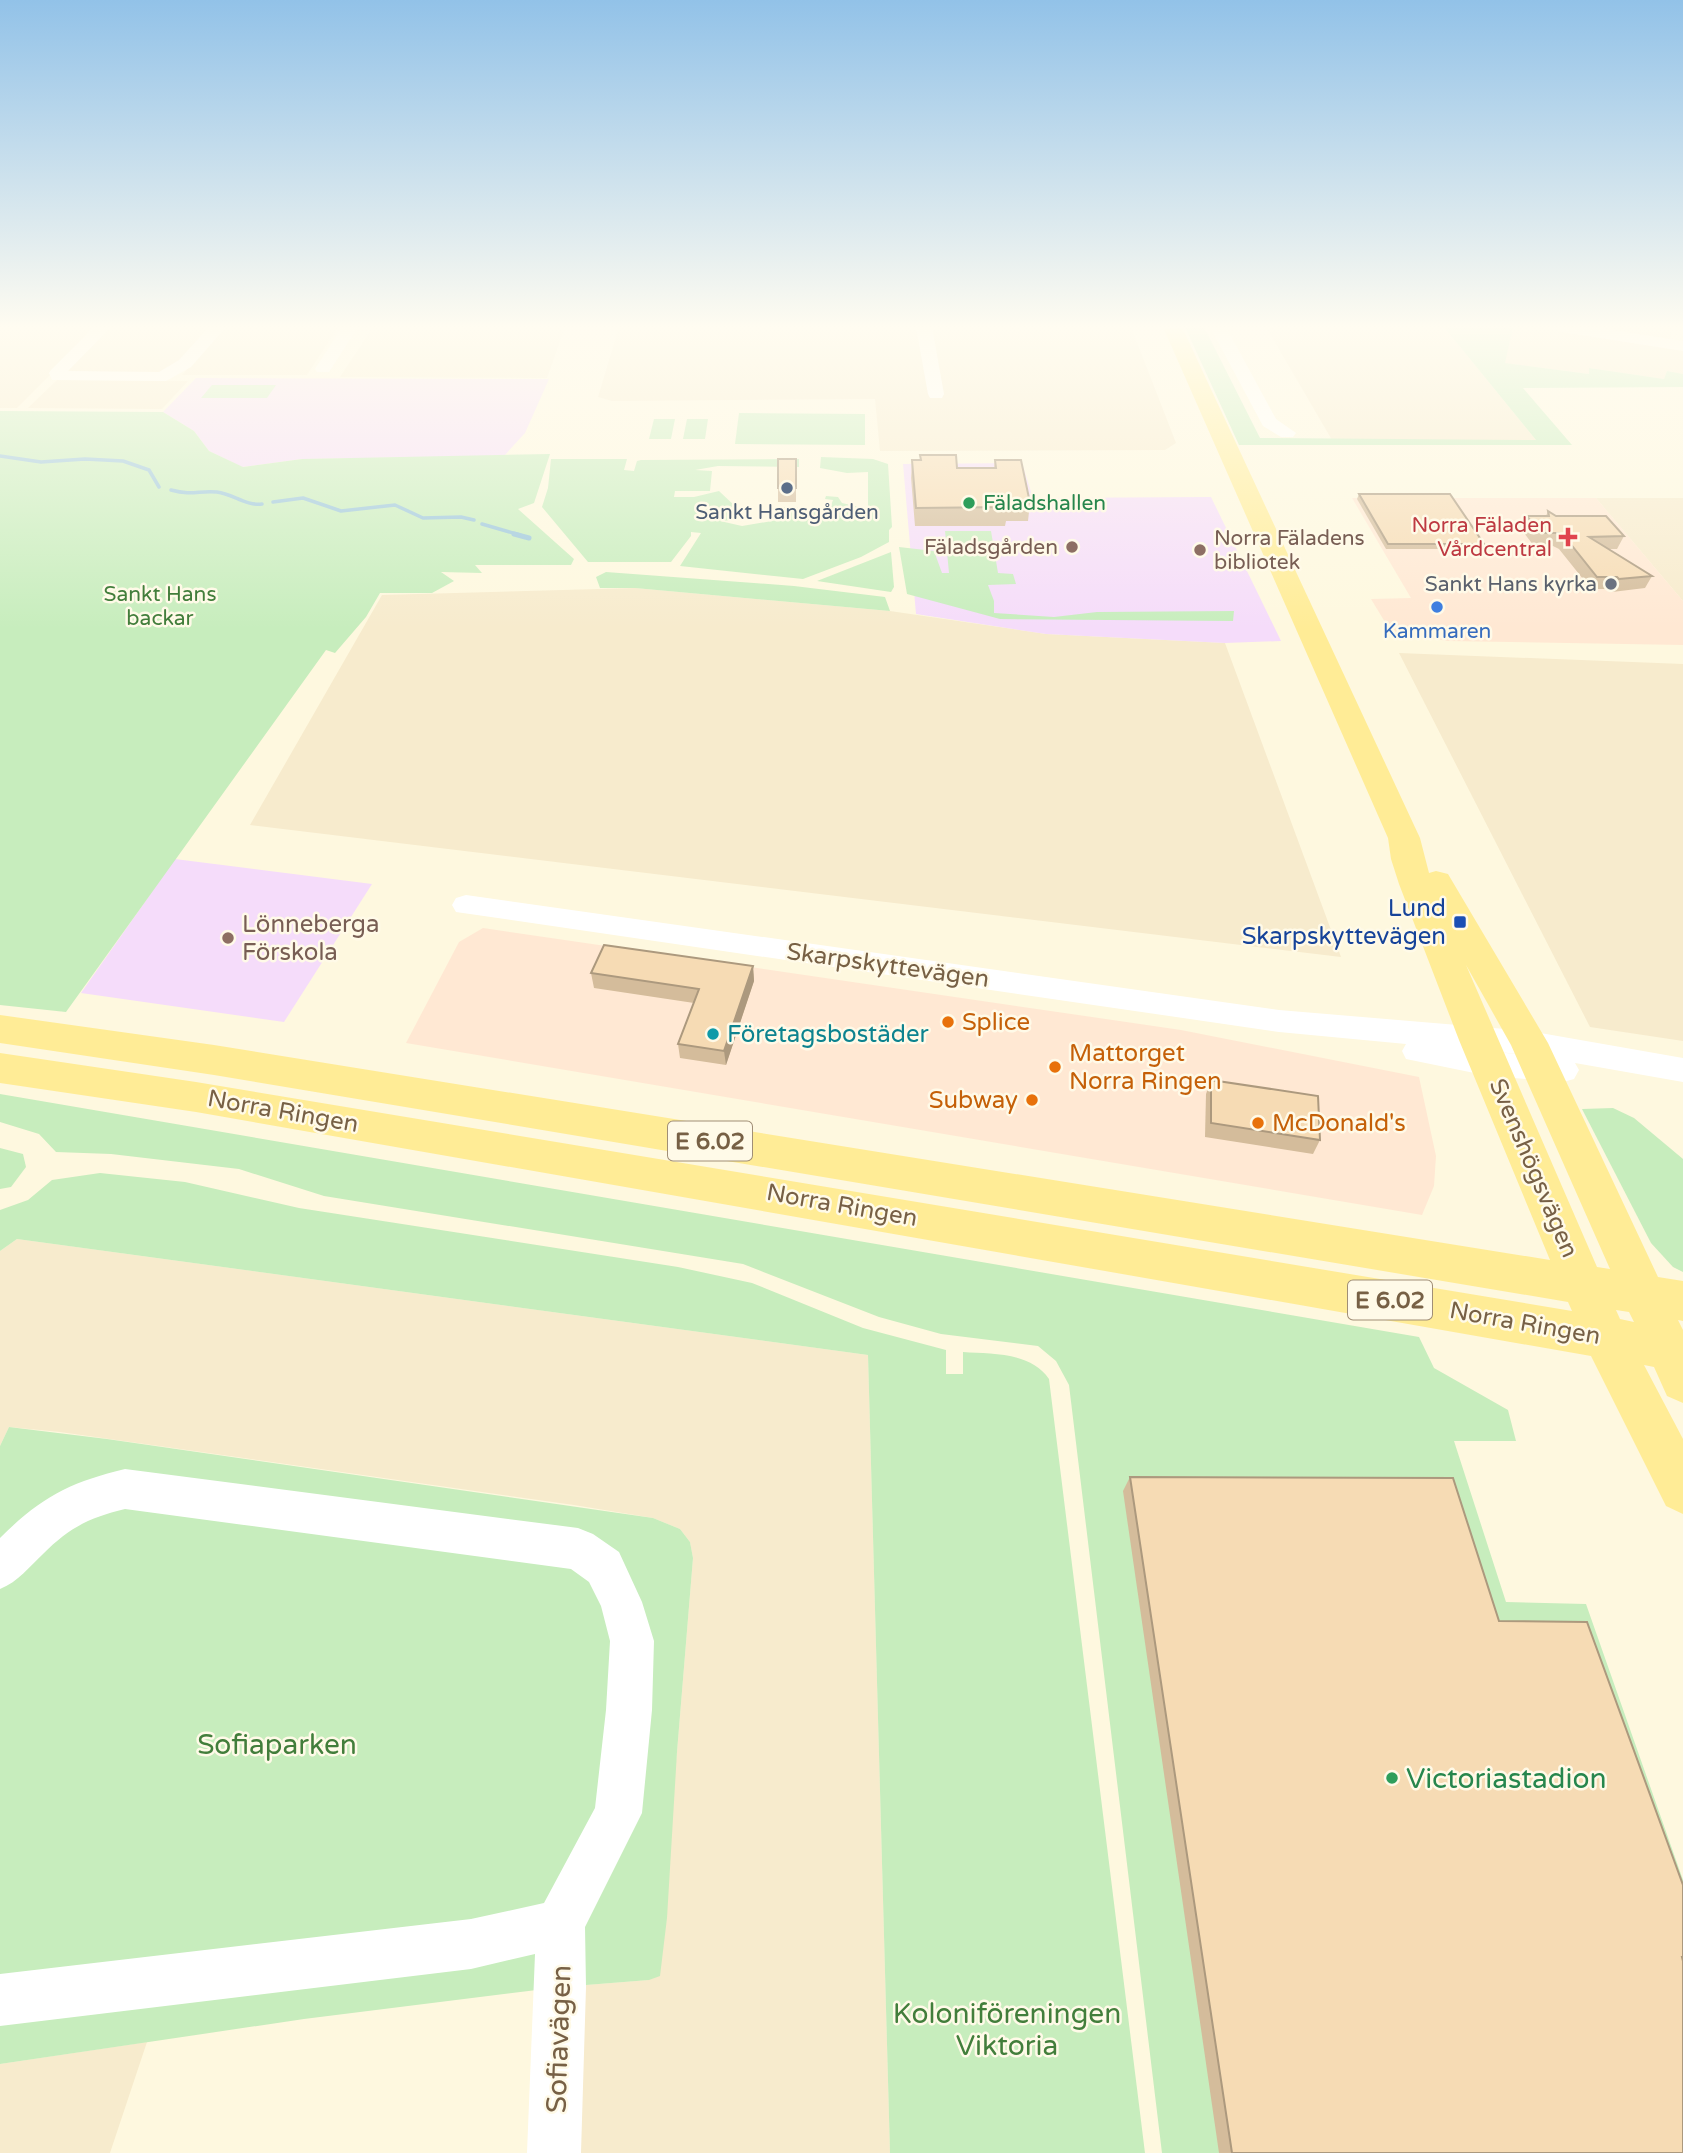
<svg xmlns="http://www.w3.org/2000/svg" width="1683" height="2153" font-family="'Varela Round',sans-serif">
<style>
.residential{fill:#f7ebcd}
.commercial{fill:#ffe8d3}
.education{fill:#f5dcfa}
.green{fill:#c7edbd}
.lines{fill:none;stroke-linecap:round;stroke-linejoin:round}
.stream-far1{stroke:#98c5dc;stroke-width:3.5}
.stream{stroke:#98c5dc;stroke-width:5}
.minor{fill:#fff;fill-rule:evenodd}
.major{fill:#ffec96;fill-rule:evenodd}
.wall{fill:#d4bc9b}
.shaded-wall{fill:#ac997e}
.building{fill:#f6dbb4;stroke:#ac997e;stroke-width:2}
.service-dot{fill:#5c6f8a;stroke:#fffae8;stroke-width:2.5}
.leisure-dot{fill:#2e9e5b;stroke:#fffae8;stroke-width:2.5}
.health-dot{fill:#e0444e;stroke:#fffae8;stroke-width:2.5}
.education-dot{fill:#8d6e63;stroke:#fffae8;stroke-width:2.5}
.worship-dot{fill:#6b7280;stroke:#fffae8;stroke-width:2.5}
.shop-dot{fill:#3f7fe0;stroke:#fffae8;stroke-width:2.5}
.transit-dot{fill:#1a4fb4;stroke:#fffae8;stroke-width:2.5}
.food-dot{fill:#e8710a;stroke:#fffae8;stroke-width:2.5}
.culture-dot{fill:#0f9aa8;stroke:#fffae8;stroke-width:2.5}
.labels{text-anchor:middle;stroke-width:5;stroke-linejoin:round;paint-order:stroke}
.far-leisure-label{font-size:21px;fill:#27864d;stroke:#fffae8;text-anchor:start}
.far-service-label{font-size:21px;fill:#4e5e75;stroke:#fffae8}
.far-health-label{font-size:21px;fill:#be3a42;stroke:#fffae8;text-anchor:end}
.far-education-label{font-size:21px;fill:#785e54;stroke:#fffae8;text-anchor:start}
.far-worship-label{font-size:21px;fill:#5b616d;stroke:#fffae8;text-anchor:end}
.far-park-label{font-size:21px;fill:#427e3b;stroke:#fffae8}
.far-shop-label{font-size:21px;fill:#366cbe;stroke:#fffae8}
.shield{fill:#fffae8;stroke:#a08e76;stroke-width:2}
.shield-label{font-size:23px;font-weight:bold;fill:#776045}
.transit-label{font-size:24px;fill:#164399;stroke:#fffae8;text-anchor:end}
.education-label{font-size:24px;fill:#785e54;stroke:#fffae8;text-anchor:start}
.street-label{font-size:24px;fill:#776045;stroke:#fffae8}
.food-label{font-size:24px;fill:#c56008;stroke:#fffae8;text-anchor:start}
.culture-label{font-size:24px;fill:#0d838f;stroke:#fffae8;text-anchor:start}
.near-park-label{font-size:28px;fill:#427e3b;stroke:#fffae8}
.near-leisure-label{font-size:28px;fill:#27864d;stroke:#fffae8;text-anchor:start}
.near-street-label{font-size:28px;fill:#776045;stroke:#fffae8}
</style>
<rect width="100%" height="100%" fill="#fef8df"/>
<g class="residential">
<polygon points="0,327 98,327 17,408 0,408"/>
<polygon points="110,327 213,327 177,368 160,374 72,375 68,369"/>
<polygon points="224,327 338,327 307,375 182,375"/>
<polygon points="373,327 565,327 547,378 340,377"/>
<polygon points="619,327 1131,327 1176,443 1165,450 880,451 875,399 612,401 598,397"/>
<polygon points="1266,327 1444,327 1536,440 1332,440"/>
<polygon points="1513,327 1539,327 1683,350 1683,374 1667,371 1664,379 1590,368 1590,374 1504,363"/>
<polygon points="1571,327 1672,327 1670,343"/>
<polygon points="57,380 188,381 162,409 28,408"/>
<polygon points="1596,498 1683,498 1683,601"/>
<polygon points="635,588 890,611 1046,634 1225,643 1341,957 250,825 382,595"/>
<polygon points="1399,653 1683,664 1683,1041 1590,1027"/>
<polygon points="17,1239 868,1355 890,2153 554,2153 561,1987 649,1980 677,1752 693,1558 690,1542 680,1529 653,1518 574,1505 60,1432 9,1427 0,1446 0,1251"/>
<polygon points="147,2042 110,2153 0,2153 0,2064"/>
</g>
<g class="commercial">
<polygon points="1352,498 1596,498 1683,601 1683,645 1448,641 1391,632 1371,599 1411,598"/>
<polygon points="483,928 1181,1030 1419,1077 1436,1156 1434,1186 1422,1215 406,1043 459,942"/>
</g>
<g class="education">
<polygon points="196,378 549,379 525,433 504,456 302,459 242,467 209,451 194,431 163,412"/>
<polygon points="1022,463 1033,498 1211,497 1281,641 1225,643 1046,634 916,614 903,464"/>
<polygon points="175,859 372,884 284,1022 81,993"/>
</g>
<g class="green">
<polygon points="1185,327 1204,327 1260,438 1536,440 1444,327 1513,327 1505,363 1589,374 1589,368 1664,379 1667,371 1683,374 1683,387 1523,388 1572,445 1239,445"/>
<polygon points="212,385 276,385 267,398 201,398"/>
<polygon points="0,411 163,412 194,431 209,451 243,467 302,459 550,454 534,503 518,509 574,559 571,565 475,565 482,573 441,572 454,581 432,593 380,593 366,617 335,653 326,650 66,1012 0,1005"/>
<polygon points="739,413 865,414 865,445 735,444"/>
<polygon points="654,419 675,419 671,439 649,439"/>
<polygon points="687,419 708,419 705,439 683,439"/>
<polygon points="821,457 873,459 888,464 892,527 889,530 889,542 861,557 803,579 680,566 701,533 691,532 691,536 671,562 588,562 542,507 548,488 551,459 627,459 624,470 634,471 637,461 641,460 799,459 799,467 718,466 695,470 712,471 710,491 675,491 674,497 694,497 719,491 736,507 729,512 733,513 732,520 720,521 742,526 778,520 779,507 797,507 799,510 830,508 833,500 825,499 826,496 838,497 842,503 868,509 868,472 847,473 820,468"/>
<polygon points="945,531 991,531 998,573 1013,574 1016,584 988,585 994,601 994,613 1054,617 1097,612 1234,611 1233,621 1000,619 907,594 899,547 934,551 942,573 949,573"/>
<polygon points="891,552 894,587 891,592 817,581"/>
<polygon points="606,572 794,586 885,597 890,611 635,588 600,588 596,577"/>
<polygon points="0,1094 1419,1337 1434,1368 1508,1410 1516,1441 1454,1441 1506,1602 1586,1604 1683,1880 1683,1924 1219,2153 1162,2153 1069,1385 1056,1361 1038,1346 941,1334 879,1317 743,1264 324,1196 239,1169 111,1154 56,1152 39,1134 0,1122"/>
<polygon points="1613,1108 1634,1118 1683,1159 1683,1272 1673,1267 1651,1243 1582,1109"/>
<polygon points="0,1148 23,1154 26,1167 11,1187 0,1189"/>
<path d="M 100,1173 L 185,1182 L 299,1208 L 678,1267 L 752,1283 L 863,1328 L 946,1350 L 946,1374 L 963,1374 L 963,1352 C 992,1354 1031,1352 1049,1379 L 1145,2153 L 890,2153 L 868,1355 L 17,1239 L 0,1251 L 0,1210 L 28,1200 L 52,1180 Z"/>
<polygon points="9,1427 107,1439 653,1518 680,1529 690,1542 693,1558 677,1752 667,1918 660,1976 649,1980 561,1987 304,2019 0,2064 0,1446"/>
</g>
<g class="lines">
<g class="stream-far1">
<polyline points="0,456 41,462 85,459 123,461 149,470 159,487"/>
<path d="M 171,490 C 193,496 199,490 217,492 C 233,494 246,506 262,504"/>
<polyline points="273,502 303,498 341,511 395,505 423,518 461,517 474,520"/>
<polyline points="482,524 520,535"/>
</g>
<polyline class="stream" points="514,534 529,538"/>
<g class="minor">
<polygon points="94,327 111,327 68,371 159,372 179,360 209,327 226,327 191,367 166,381 52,380 49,373 51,370"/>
<polygon points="342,327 358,327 329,372 317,372 315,369"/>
<polygon points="916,327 932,327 944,394 942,398 930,398 928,394"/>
<polygon points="1210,327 1226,327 1276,419 1296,433 1293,437 1281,437 1263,426"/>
<polygon points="1554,327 1593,327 1683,341 1683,351 1562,332"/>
<path d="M 466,895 L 1279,1010 L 1529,1031 L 1683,1058 L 1683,1082 L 1575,1063 L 1579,1070 L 1574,1079 L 1563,1082 L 1489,1076 L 1406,1059 L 1402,1051 L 1406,1044 L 1279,1032 L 456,912 L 452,905 L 456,898 ZM 1479,1050 L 1529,1055 L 1534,1056 Z"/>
<path d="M 125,1469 L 578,1528 L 593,1534 L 619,1552 L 642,1602 L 654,1641 L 652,1710 L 642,1813 L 585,1927 L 586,1987 L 581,2153 L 527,2153 L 535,1954 L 471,1969 L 0,2026 L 0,1974 L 471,1919 L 544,1903 L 595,1808 L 606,1710 L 610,1641 L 601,1606 L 589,1582 L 571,1569 L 125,1509 C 89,1518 70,1527 43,1554 C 28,1568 19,1581 0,1589 L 0,1538 C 40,1498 70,1482 125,1469 Z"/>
</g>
<path class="major" d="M 1163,327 L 1182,327 L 1420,838 L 1429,873 L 1436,871 L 1448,874 L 1548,1043 L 1658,1277 L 1683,1281 L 1683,1321 L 1678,1320 L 1683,1330 L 1683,1403 L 1667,1396 L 1654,1367 L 1644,1365 L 1683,1439 L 1683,1514 L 1666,1506 L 1591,1356 L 196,1112 L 0,1083 L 0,1053 L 196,1082 L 1572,1311 L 1568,1302 L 214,1075 L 0,1043 L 0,1015 L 214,1045 L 1550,1260 L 1459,1040 L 1399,884 L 1391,859 L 1388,838 ZM 1466,965 L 1511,1045 L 1610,1269 L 1597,1267 ZM 1616,1310 L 1629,1312 L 1634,1322 L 1620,1319 Z"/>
</g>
<g class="wall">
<polygon points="920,455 957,468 994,468 995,460 1030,503 1028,521 1006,521 1005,526 915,526 911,478 912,460 920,460"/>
<polygon points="796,459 796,502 778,502 778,488"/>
<polygon points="1359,494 1484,544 1482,549 1386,549 1357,499"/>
<polygon points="1548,511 1556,516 1624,536 1617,549 1609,549 1652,576 1645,588 1612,592 1611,589 1591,589 1559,549 1553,546 1534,546 1521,529 1527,516 1546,516"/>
<polygon points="753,966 754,981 726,1065 680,1058 678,1044 694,1003 594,988 591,973"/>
<polygon points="1211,1080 1320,1140 1313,1154 1205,1137 1206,1094"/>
<polygon points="1130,1477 1499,1621 1683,1885 1683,2153 1219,2153 1123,1491"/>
</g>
<polygon class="shaded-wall" points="753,966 754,981 726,1065 724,1051"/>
<g class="building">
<polygon points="920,455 956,455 957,468 996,468 995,460 1021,460 1030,503 1006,503 1007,507 916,508 912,460 921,460"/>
<rect x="778" y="459" width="18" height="29"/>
<polygon points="1359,494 1450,494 1484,544 1388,544"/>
<polygon points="1548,511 1556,516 1606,516 1624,536 1589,537 1652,576 1619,579 1617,577 1597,577 1565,537 1559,533 1540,533 1527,516 1549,516"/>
<polygon points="604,945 753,966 724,1051 678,1044 699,989 591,973"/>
<polygon points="1211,1080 1318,1096 1320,1140 1211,1123"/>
<polygon points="1130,1477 1453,1478 1499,1621 1587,1622 1683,1885 1683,1957 1682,1957 1683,1961 1683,2153 1232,2153"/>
</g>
<linearGradient id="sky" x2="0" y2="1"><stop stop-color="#92c2e8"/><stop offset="0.52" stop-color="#fffcf1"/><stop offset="1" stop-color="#fffcf1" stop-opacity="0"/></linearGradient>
<rect width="1683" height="629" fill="url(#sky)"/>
<circle class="service-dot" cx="787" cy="488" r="7"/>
<g class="leisure-dot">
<circle cx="969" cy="503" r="7"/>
<circle cx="1392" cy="1778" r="7"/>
</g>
<path class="health-dot" d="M1564.5 526.5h7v7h7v7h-7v7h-7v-7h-7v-7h7z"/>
<g class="education-dot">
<circle cx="1072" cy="547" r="7"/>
<circle cx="1200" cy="550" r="7"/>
<circle cx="228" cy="938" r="7"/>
</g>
<circle class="worship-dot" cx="1611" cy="584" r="7"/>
<circle class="shop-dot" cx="1437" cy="607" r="7"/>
<rect class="transit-dot" x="1453" y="915" width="14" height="14" rx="3.5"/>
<g class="food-dot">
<circle cx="948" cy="1022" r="7"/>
<circle cx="1055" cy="1067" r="7"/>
<circle cx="1032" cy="1100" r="7"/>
<circle cx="1258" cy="1123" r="7"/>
</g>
<circle class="culture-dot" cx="713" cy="1034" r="7"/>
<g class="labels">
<g class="far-leisure-label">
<text x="983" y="510">Fäladshallen</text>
</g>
<g class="far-service-label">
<text x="787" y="519">Sankt Hansgården</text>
</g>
<g class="far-health-label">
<text x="1552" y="532">Norra Fäladen<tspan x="1552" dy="24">Vårdcentral</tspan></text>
</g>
<g class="far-education-label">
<text x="1214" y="545">Norra Fäladens<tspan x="1214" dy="24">bibliotek</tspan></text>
<text x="1058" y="554" text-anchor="end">Fäladsgården</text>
</g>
<g class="far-worship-label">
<text x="1597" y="591">Sankt Hans kyrka</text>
</g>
<g class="far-park-label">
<text x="160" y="601">Sankt Hans<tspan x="160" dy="24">backar</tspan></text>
</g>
<g class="far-shop-label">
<text x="1437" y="638">Kammaren</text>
</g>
<g class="shield">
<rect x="668" y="1121.5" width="84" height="39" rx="5"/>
<rect x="1348" y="1280.5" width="84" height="39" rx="5"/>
</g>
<g class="shield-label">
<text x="710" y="1149">E 6.02</text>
<text x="1390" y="1308">E 6.02</text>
</g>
<g class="transit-label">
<text x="1446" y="916">Lund<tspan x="1446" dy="28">Skarpskyttevägen</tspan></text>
</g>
<g class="education-label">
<text x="242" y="932">Lönneberga<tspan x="242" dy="28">Förskola</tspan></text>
</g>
<g class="street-label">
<text transform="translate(888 965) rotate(8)" y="8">Skarpskyttevägen</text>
<text transform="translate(283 1111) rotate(10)" y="8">Norra Ringen</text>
<text transform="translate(1534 1168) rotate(67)" y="8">Svenshögsvägen</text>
<text transform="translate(842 1205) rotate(10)" y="8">Norra Ringen</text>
<text transform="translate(1525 1323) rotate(10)" y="8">Norra Ringen</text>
</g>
<g class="food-label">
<text x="962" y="1030">Splice</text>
<text x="1069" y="1061">Mattorget<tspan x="1069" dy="28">Norra Ringen</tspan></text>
<text x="1018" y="1108" text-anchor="end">Subway</text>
<text x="1272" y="1131">McDonald's</text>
</g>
<g class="culture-label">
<text x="727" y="1042">Företagsbostäder</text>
</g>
<g class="near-park-label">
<text x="277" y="1754">Sofiaparken</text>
<text x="1007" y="2023">Koloniföreningen<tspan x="1007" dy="32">Viktoria</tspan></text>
</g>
<g class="near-leisure-label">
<text x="1406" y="1788">Victoriastadion</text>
</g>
<g class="near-street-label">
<text transform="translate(558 2039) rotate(-88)" y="10">Sofiavägen</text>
</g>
</g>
</svg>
